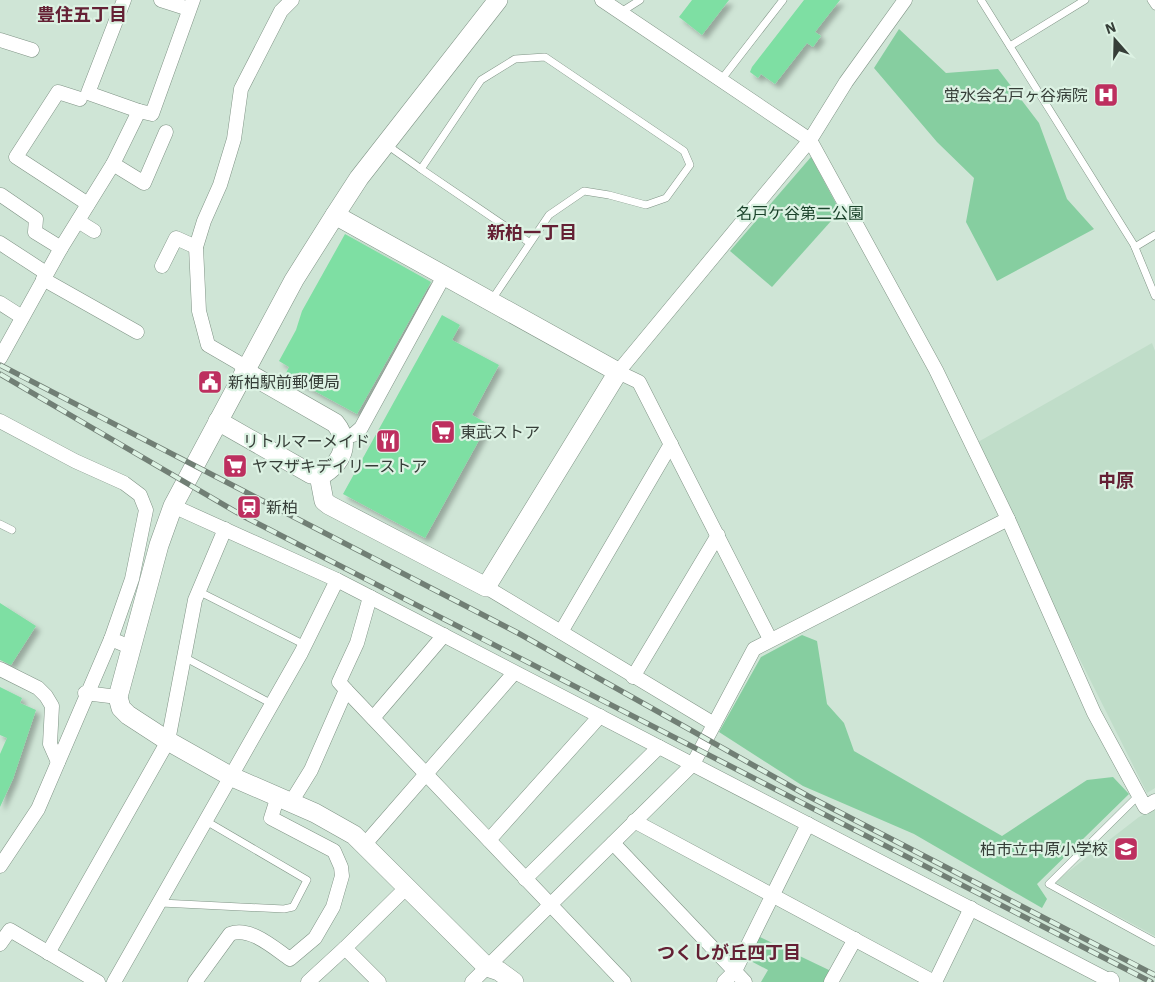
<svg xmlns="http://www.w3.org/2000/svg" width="1155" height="982" font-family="'IBM Plex Sans','Noto Sans JP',sans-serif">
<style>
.built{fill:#c0ddc9}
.green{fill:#86cea0}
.building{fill:#7edfa3;filter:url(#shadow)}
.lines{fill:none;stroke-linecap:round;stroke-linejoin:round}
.lane-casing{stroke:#809486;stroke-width:8}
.street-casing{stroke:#809486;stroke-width:15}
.secondary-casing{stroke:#809486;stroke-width:20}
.lane{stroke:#fff;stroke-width:7}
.street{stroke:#fff;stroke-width:14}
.secondary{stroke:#fff;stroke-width:19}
.rail-casing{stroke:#717f75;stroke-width:5.5}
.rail{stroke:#dcf2e3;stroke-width:4;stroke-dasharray:11;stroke-linecap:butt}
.labels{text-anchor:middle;stroke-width:4.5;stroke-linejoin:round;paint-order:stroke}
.poi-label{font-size:16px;fill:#363e38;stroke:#dcf2e3;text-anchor:start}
.park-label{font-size:16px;fill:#1b432b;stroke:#dcf2e3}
.neighbourhood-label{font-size:18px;font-weight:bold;fill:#642034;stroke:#dcf2e3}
</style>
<defs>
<filter id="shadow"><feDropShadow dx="4.5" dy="4.5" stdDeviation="2.5" flood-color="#0004"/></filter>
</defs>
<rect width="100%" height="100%" fill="#cfe5d6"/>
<g class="built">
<polygon points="1152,343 1155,351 1155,788 1147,793 1053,606 978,442"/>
<polygon points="1155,809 1155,936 1055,882 1139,817"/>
</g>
<g class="green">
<polygon points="899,29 946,73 998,69 1039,123 1067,199 1094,229 997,281 966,222 974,178 937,142 874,68"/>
<polygon points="811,157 840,211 772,287 730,251"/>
<polygon points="802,635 817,641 827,704 844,723 854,751 1002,836 1087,780 1113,777 1129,794 1037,884 1047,899 1042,908 914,834 803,786 719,732 761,657"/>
<polygon points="758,936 831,971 825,982 761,982 768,970 747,959"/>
</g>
<g class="building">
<polygon points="692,0 729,0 702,35 679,17"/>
<polygon points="804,0 840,0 815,32 821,36 813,47 807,43 775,84 761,74 758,78 750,72 752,67"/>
<polygon points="345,234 431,282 357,414 285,375 289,367 279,361 296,330 302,311"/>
<polygon points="442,315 460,325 452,340 499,365 472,415 488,424 425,538 343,494"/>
<polygon points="0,603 36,626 11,665 0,660"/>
<polygon points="0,687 22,698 20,703 36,710 13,779 0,807 0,754 7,738 0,735"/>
</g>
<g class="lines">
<defs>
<g id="lane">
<polyline points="981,0 1134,245 1155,296"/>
<polyline points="1151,0 1155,6"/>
<polyline points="621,12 640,0"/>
<polyline points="1010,46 1085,0"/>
<polyline points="721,80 783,0"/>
<polyline points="387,145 421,169"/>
<polyline points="1135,247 1155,235"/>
<polyline points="491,301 549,215 584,191 609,195 646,205 666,198 690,165 684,151 545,57 515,59 481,80 421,169 530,243"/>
<polyline points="0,524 12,530"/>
<polyline points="198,591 305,645"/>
<polyline points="184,657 272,704"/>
<polyline points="1138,796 1049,884 1155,942"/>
<polyline points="161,903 284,909 293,907 307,880 206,821"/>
</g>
<g id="street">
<polyline points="161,0 189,9"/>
<polyline points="602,0 810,140 936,370 1008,519 1094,713 1145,807 1155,801"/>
<polyline points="0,40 32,50"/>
<polyline points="80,99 58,92 16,157 88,204"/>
<polyline points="139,111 152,114 193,0"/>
<polyline points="113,164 144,183 166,132"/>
<polyline points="1,195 36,219 35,232 61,248"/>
<polyline points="78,221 94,231"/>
<polyline points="0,243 46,273"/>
<polyline points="162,266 176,238 196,247"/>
<polyline points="43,279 137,332"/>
<polyline points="0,303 22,317"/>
<polyline points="0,358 61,248 113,164 139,111 88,93 124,0"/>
<polyline points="246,372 239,363 208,345 199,311 196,247 204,221 220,185 234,139 241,89 281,11 292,0"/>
<polyline points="0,421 75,461 124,483 140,495 146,510 132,579 111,639 130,647"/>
<polyline points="344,437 353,435 361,428 444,276"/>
<polyline points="173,506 337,580 370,597 357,643 339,682 346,690 311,770 290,804"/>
<polyline points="486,587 714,724"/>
<polyline points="370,597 1112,982"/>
<polyline points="561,632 671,444"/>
<polyline points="770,639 639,382 618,372 810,140 846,82 905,0"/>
<polyline points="0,669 38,688 46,696 52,706 50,744 58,762"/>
<polyline points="633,677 718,535"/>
<polyline points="346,690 624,982"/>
<polyline points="85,693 118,697"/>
<polyline points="373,718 444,635"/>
<polyline points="634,821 934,982"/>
<polyline points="489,840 600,716"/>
<polyline points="613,843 745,982"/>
<polyline points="365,844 514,673"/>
<polyline points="0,866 38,809 111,639"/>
<polyline points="525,879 659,747"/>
<polyline points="0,944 10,930 98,982"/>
<polyline points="48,953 168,741 195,600 225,529"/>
<polyline points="114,982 301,653 337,580"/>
<path d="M 195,982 L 230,934 C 250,926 274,948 290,959 L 315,938 L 333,907 L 342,876 L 341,867 L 334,851 L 271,818 L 277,799"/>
<polyline points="308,982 345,948"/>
<polyline points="379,982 345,948 407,887"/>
<polyline points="472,982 693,764 754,649 1008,519"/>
<polyline points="724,982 735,971 808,824"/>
<polyline points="831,982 855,939"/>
<polyline points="935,982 971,908"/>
</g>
<g id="secondary">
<polyline points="498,0 359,178 335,215 294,280 173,506 159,545 118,697 121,708 128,715 168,741 230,776 315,813 354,835 487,967 499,971 514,982"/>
<path d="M 218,421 L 311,474 L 325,473 C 344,460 350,441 335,423 L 246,372"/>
<polyline points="319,475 324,501 329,505 486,587 618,372 335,215"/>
<polyline points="1109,982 1110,981"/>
</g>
</defs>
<use href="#lane" class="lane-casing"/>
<use href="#street" class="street-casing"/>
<use href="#secondary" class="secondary-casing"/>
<use href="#lane" class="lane"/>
<use href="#street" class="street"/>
<use href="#secondary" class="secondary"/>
<defs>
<g id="rail">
<polyline points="0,365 518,633 808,796 1155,975"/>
<polyline points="0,374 243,516 1151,982"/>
</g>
</defs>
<use href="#rail" class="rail-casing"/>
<use href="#rail" class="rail"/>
</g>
<defs>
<symbol id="hospital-square" viewBox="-11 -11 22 22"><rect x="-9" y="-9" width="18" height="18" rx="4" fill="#bd2f5f" stroke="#dcf2e3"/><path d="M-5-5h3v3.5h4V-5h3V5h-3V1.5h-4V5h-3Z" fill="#fff"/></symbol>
<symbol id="civic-square" viewBox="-11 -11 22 22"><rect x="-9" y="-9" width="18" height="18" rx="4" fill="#bd2f5f" stroke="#dcf2e3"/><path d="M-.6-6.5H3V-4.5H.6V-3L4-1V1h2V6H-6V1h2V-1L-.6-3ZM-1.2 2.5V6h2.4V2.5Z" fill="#fff"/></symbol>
<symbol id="supermarket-square" viewBox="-11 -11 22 22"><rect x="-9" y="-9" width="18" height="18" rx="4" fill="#bd2f5f" stroke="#dcf2e3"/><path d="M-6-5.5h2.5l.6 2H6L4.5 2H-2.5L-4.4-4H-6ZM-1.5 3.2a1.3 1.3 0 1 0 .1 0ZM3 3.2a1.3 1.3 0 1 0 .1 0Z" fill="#fff"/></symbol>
<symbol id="restaurant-square" viewBox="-11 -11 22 22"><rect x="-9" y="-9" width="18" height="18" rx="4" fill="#bd2f5f" stroke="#dcf2e3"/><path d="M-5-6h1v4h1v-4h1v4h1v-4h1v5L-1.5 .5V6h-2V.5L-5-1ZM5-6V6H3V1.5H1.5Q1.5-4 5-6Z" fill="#fff"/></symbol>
<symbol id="station-square" viewBox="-11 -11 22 22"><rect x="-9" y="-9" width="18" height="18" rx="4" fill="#bd2f5f" stroke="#dcf2e3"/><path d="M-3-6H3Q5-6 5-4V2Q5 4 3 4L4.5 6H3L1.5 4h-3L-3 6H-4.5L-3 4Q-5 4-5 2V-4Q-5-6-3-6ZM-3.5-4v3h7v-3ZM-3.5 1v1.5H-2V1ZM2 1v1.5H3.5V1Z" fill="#fff"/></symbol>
<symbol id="school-square" viewBox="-11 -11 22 22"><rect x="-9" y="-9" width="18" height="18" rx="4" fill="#bd2f5f" stroke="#dcf2e3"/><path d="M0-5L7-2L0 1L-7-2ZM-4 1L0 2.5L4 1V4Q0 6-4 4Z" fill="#fff"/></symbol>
</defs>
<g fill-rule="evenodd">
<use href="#hospital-square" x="1092" y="81" width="28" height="28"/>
<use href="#civic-square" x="196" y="368" width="28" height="28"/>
<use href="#supermarket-square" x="429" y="418" width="28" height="28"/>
<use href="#restaurant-square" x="374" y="427" width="28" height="28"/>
<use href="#supermarket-square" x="221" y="452" width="28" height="28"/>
<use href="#station-square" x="235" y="493" width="28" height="28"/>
<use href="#school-square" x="1112" y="835" width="28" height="28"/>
</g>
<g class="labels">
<g class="poi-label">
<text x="1088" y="101" text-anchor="end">蛍水会名戸ヶ谷病院</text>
<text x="228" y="388">新柏駅前郵便局</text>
<text x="460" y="438">東武ストア</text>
<text x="370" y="447" text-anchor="end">リトルマーメイド</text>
<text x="252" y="472">ヤマザキデイリーストア</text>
<text x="266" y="513">新柏</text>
<text x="1108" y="855" text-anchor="end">柏市立中原小学校</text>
</g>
<g class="park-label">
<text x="800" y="219">名戸ケ谷第二公園</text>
</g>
<g class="neighbourhood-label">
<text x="82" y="21">豊住五丁目</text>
<text x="532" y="239">新柏一丁目</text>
<text x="1116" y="487">中原</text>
<text x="729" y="959">つくしが丘四丁目</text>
</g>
</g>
<g transform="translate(1115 40) rotate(340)" stroke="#dcf2e3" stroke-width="4" paint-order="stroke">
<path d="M0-4L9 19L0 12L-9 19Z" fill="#363e38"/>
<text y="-8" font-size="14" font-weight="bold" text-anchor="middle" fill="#363e38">N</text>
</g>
</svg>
